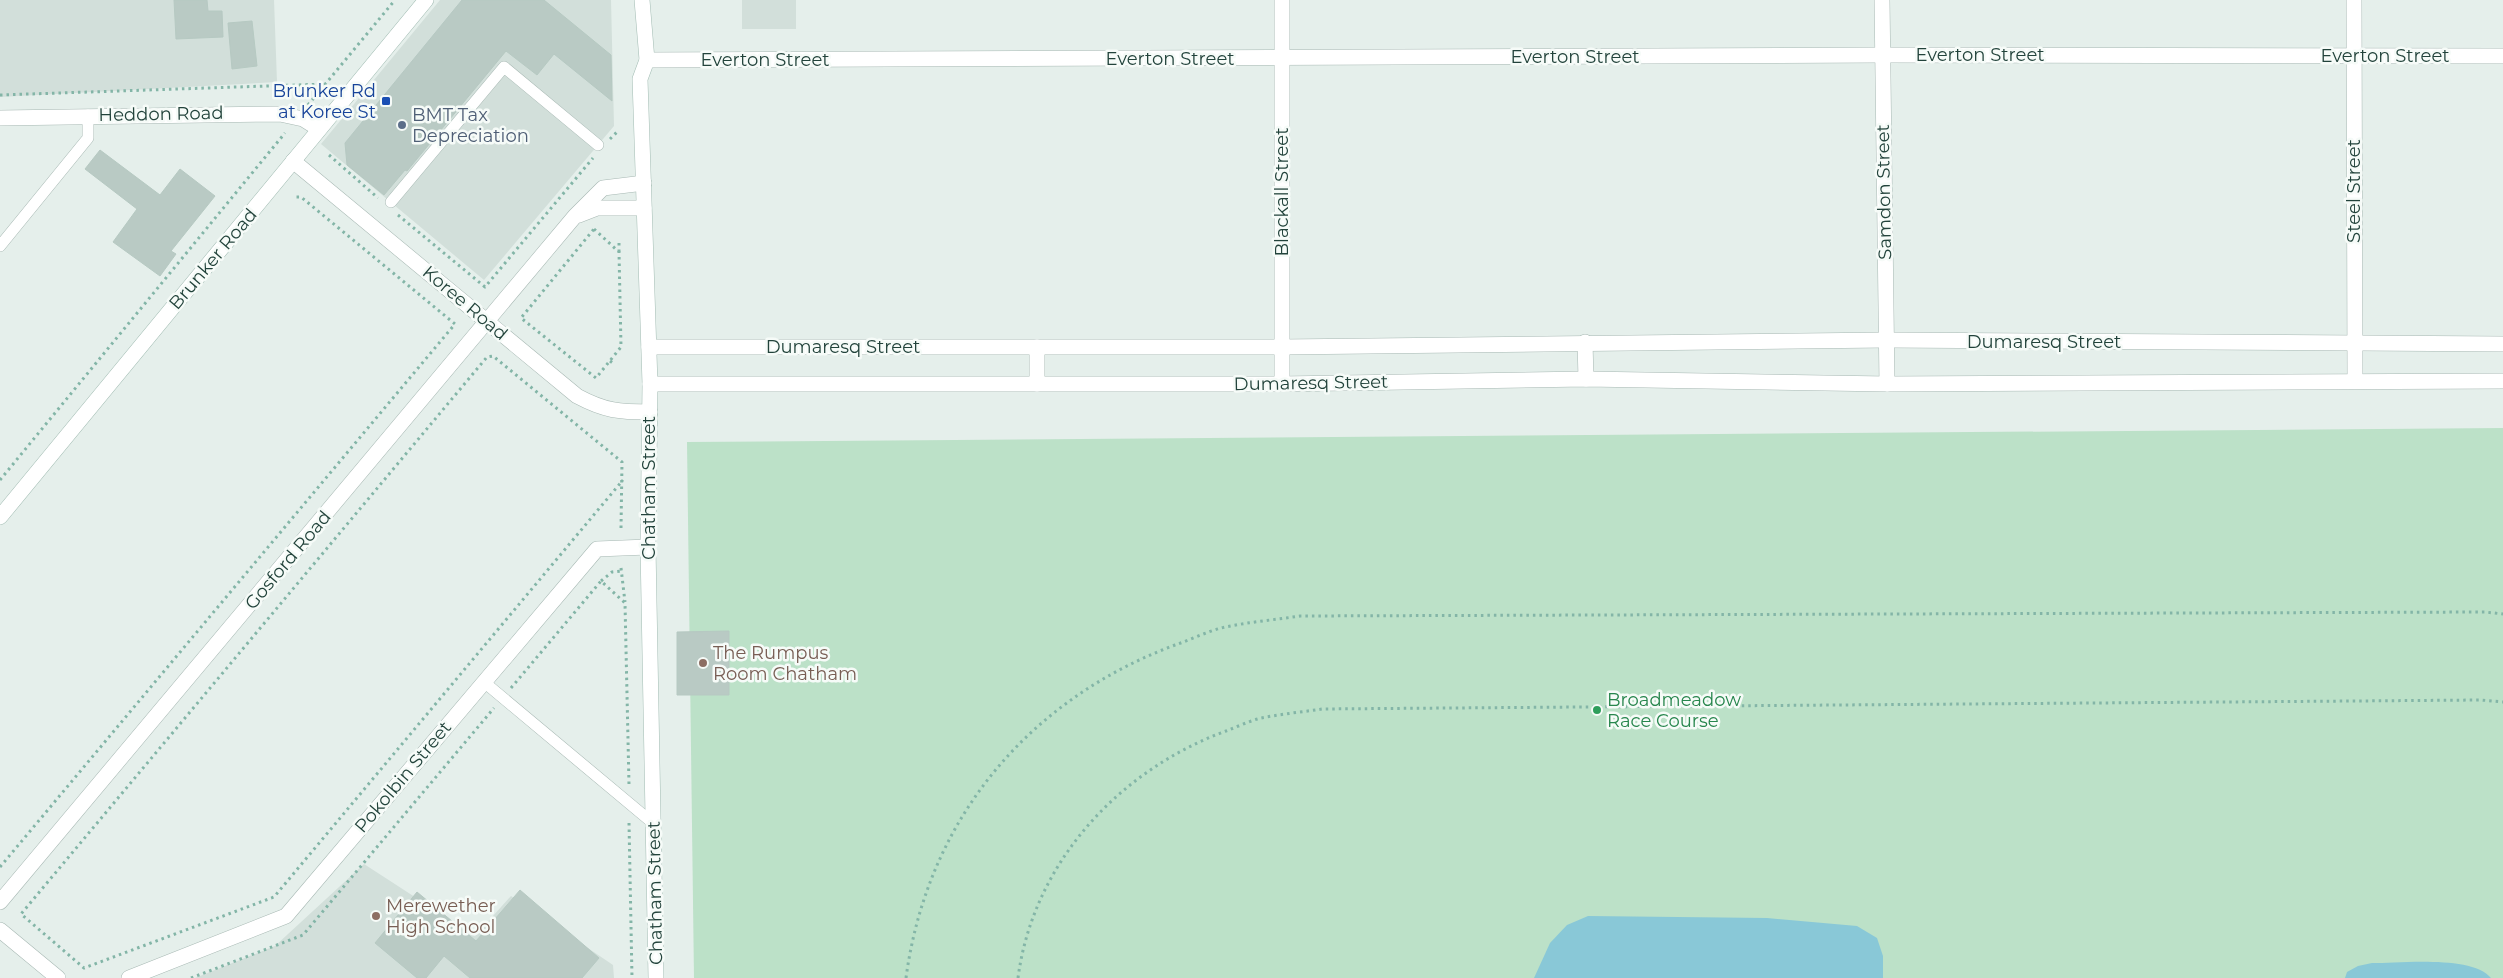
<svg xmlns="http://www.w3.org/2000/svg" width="2503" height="978" font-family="Montserrat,sans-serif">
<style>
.built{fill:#d2dfda}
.green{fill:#bce1c8}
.water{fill:#89c8d7}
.building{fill:#b9cac4;stroke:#b6c9c2}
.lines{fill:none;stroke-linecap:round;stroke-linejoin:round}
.lane-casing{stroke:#a7b8b3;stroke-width:12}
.street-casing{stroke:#a7b8b3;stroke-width:16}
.secondary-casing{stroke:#a2bcb3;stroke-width:16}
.path{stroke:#83b5a7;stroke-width:3;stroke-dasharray:2.5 4;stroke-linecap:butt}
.lane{stroke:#fff;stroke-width:11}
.street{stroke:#fff;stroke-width:15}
.secondary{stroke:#fff;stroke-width:15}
.transit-dot{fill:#1a4fb4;stroke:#f6fbf8;stroke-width:2}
.service-dot{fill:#5c6f8a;stroke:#f6fbf8;stroke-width:2}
.education-dot{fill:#8d6e63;stroke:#f6fbf8;stroke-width:2}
.leisure-dot{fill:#2e9e5b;stroke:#f6fbf8;stroke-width:2}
.labels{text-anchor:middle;stroke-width:5;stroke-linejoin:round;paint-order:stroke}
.street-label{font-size:18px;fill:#22433b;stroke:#f6fbf8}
.transit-label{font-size:18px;fill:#164399;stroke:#f6fbf8;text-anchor:end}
.service-label{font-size:18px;fill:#4e5e75;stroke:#f6fbf8;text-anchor:start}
.education-label{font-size:18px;fill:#785e54;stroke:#f6fbf8;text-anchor:start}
.leisure-label{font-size:18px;fill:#27864d;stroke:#f6fbf8;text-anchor:start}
</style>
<rect width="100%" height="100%" fill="#e5efeb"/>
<g class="built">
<polygon points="0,0 274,0 277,82 0,97"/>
<polygon points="440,0 611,0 614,126 484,280 321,144"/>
<rect x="742" y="0" width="54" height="29"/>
<polygon points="364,864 475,936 511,896 613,965 614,978 195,978 275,946"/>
</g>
<polygon class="green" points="2503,428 2503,978 694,978 687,442"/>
<g class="water">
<polygon points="1588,916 1767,918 1857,926 1877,938 1883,956 1883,978 1534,978 1550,943 1567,925"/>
<path d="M 2372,963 C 2400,963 2473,955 2491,978 L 2345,978 L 2347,972 L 2358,966 Z"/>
</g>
<g class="building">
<polygon points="174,0 207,0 208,11 222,11 223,37 176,39"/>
<polygon points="462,0 544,0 611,55 612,101 554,54 537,75 506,51 407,171 405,170 384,195 347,165 345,143"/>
<polygon points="252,21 257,66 232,69 228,23"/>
<polygon points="100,150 160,195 180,169 215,196 171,251 176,254 160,276 113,242 137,209 85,169"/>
<polygon points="729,631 729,695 677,695 677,632"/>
<polygon points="520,890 599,958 582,978 470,978 444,956 426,978 417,978 375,943 417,892 476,941"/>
</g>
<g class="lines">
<defs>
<g id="lane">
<polyline points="391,202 504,67 598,145"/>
<polyline points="0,246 88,138 88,115"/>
<polyline points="484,682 654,824"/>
</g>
<g id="street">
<polyline points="1282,0 1282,384"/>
<polyline points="1882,0 1887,384"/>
<polyline points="2354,0 2355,381"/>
<polyline points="647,60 1882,55 2503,56"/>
<polyline points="0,118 280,114 303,119 319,129"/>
<path d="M 293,161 L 577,396 C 605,411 619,412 650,412"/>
<polyline points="579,215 597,208 644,208"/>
<polyline points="1585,342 1586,379"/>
<polyline points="649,347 1282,347 1886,340 2503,344"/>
<polyline points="1037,347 1037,384"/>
<polyline points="650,384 1282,384 1586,379 1887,384 2503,381"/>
<polyline points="0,902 575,216 603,188 644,183"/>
<polyline points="0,930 58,978"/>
<polyline points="129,978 286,916 597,549 648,547"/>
</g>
<g id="secondary">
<polyline points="642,0 647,60 640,79 650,384 648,547 656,978"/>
<polyline points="0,517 426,0"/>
</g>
</defs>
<use href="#lane" class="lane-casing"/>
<use href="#street" class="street-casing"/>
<use href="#secondary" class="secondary-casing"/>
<g class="path">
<polyline points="0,95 326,84"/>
<polyline points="308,105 395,0"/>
<polyline points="610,139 617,132"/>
<polyline points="329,155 378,198"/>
<polyline points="398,215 485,287 593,158"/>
<polygon points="594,229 619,252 621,347 596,378 521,318"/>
<polyline points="619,252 619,243"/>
<polyline points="610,361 614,364"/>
<polyline points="0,480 285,133"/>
<polyline points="621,528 622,462 493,356 487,357 21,914 84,968 274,897 623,480"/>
<polyline points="621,568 625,602"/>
<polyline points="601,581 612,572 621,571"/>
<polyline points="511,688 601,581 625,603 629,785"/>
<polyline points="629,823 632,978"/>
<polyline points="0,867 455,324 301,197 294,197"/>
<polyline points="191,978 303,935 494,708"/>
<path d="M 906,978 C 927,821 1027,700 1175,645 C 1190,640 1206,632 1221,628 C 1247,622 1274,620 1300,616 L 2485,612 L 2503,614"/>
<path d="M 1018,978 C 1033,863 1119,770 1226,731 C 1237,727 1249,721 1261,718 C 1281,714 1302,712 1322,709 L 2481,700 L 2503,702"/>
</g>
<use href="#lane" class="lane"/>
<use href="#street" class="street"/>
<use href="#secondary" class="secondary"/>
</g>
<rect class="transit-dot" x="381" y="96" width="10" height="10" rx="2.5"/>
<circle class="service-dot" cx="402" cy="125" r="5"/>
<g class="education-dot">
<circle cx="703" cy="663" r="5"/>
<circle cx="376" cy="916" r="5"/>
</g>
<circle class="leisure-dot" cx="1597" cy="710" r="5"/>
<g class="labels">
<g class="street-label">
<text x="1980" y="61">Everton Street</text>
<text x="2385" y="62">Everton Street</text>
<text x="1575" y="63">Everton Street</text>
<text x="1170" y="65">Everton Street</text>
<text x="765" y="66">Everton Street</text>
<text transform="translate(161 114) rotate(-1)" y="6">Heddon Road</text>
<text transform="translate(2354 191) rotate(-90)" y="6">Steel Street</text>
<text transform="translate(1282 192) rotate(-90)" y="6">Blackall Street</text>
<text transform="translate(1884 192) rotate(-91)" y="6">Samdon Street</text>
<text transform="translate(213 259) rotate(-50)" y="6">Brunker Road</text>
<text transform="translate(465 303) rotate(40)" y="6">Koree Road</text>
<text x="2044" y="348">Dumaresq Street</text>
<text x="843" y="353">Dumaresq Street</text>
<text transform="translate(1311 383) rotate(-1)" y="6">Dumaresq Street</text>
<text transform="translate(649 488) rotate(-90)" y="6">Chatham Street</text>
<text transform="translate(288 560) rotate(-50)" y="6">Gosford Road</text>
<text transform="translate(403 777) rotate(-50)" y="6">Pokolbin Street</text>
<text transform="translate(655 893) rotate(-91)" y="6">Chatham Street</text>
</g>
<g class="transit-label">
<text x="376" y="97">Brunker Rd<tspan x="376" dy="21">at Koree St</tspan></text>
</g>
<g class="service-label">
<text x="412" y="121">BMT Tax<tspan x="412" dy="21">Depreciation</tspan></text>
</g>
<g class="education-label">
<text x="713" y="659">The Rumpus<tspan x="713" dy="21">Room Chatham</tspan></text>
<text x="386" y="912">Merewether<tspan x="386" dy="21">High School</tspan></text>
</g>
<g class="leisure-label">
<text x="1607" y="706">Broadmeadow<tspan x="1607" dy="21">Race Course</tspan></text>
</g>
</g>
</svg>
